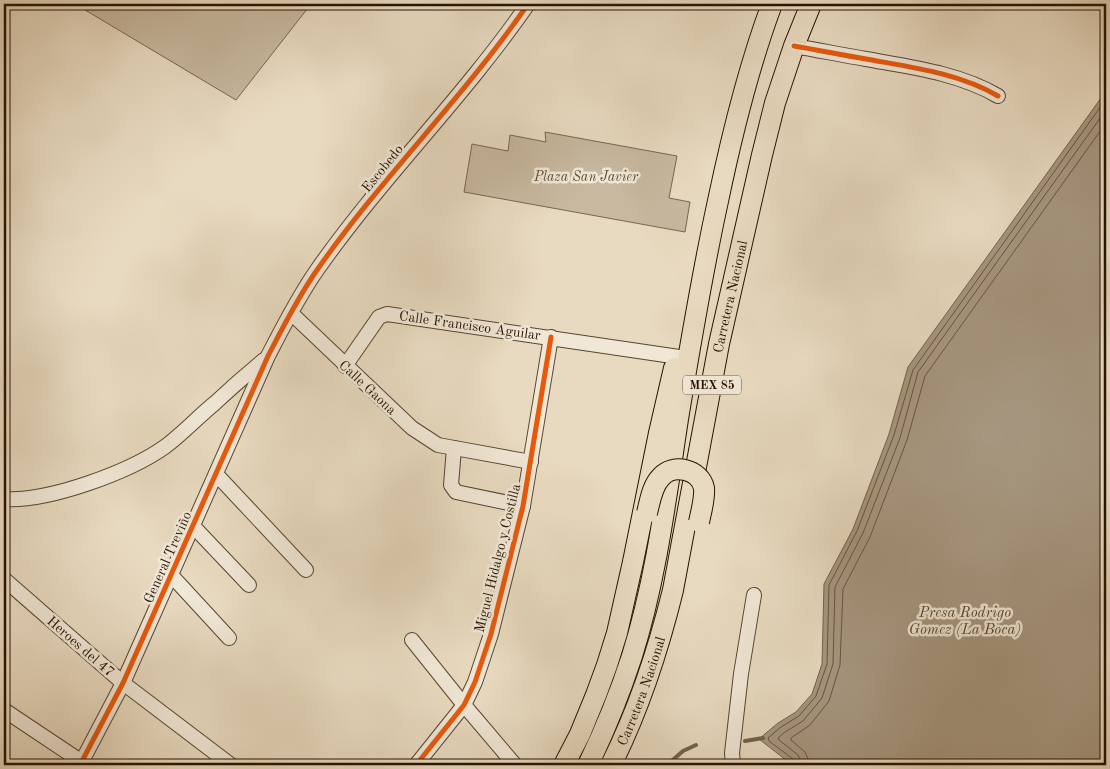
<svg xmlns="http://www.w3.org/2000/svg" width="1110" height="769" font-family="'Old Standard TT',serif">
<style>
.green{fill:#c7b89f;stroke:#776650}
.water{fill:#a6967f;stroke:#73624c}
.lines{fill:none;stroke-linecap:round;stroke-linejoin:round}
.shore{stroke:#665440;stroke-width:1}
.stream{stroke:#73624c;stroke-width:4}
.minor-casing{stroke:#574530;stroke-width:16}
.highway-casing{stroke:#271300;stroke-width:22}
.minor{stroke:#f0e7d6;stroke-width:14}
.highway{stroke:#e8dac0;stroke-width:20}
.highway-bridge-casing{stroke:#271300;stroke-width:22;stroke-linecap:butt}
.highway-bridge{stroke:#e8dac0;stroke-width:20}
.cycleway-casing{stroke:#f0e7d6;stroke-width:8}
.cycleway{stroke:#e8590c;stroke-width:5}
.labels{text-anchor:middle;stroke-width:5;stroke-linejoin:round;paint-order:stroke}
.shield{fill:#f0e7d6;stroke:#635340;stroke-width:1}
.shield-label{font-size:12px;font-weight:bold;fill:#271300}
.street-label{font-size:14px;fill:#271300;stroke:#f0e7d6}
.park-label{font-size:14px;font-style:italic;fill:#5f4d38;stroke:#f0e7d6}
.water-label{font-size:15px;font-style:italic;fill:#5a4733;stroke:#f0e7d6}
</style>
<rect width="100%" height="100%" fill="#e8dac0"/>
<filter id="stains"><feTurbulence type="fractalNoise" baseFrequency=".004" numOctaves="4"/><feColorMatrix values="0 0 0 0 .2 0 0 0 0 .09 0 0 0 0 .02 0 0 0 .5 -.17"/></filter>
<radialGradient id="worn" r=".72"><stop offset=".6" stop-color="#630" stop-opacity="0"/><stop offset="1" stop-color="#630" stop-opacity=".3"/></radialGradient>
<g class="green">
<polygon points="75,4 311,4 236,100"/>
<polygon points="545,132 677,156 669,198 690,202 685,232 464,192 472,144 508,151 510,135 546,142"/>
</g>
<polygon class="water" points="1106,91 1106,765 795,765 791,764 759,739 778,723 796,712 812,694 822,664 824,584 853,529 889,434 908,367"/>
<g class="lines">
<g class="shore">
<polyline points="795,765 793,759 769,741 768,738 781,727 799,716 816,696 827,664 829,585 857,531 894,435 913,370 1106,99"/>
<polyline points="802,765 798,755 779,740 778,738 785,732 803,721 822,698 833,664 835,587 863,533 900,438 918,372 1106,110"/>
<polyline points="809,765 808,759 805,752 791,740 791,738 810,725 829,701 840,665 843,589 870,537 907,440 925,376 1106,123"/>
</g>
<g class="stream">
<polyline points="745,741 763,738"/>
<polyline points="667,765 683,751 696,745"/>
</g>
<defs>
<g id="minor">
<path d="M 794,46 C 818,50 842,55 866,59 C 910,67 959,73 998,96"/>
<polyline points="291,313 412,428 438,445 531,462"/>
<polyline points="345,366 379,317 387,314 679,357"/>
<polyline points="454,448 451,485 456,492 523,506"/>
<polyline points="216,474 306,570"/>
<path d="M 4,499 C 48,502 130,472 166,446 C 183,433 198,417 215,403 C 231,388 247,374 264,360"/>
<polyline points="193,526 249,585"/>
<polyline points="171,575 229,638"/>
<polyline points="4,579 123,683 231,765"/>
<polyline points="412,640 464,705 515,765"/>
<polyline points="4,710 82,762"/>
<path d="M 80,765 L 123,683 L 268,356 C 283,327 298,297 317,270 C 382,177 464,97 528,4"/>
<polyline points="416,765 464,705 475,682 491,634 523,506 551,337"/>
<polyline points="733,765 732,753 741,674 754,595"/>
</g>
<g id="highway">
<polyline points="564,765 580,734 596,695 607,665 617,633 633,562 659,433 674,368"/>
<path d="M 588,765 C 605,730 620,693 632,656 C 656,580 666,498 678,419 C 690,346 702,274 718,201 C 732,134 748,68 772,4"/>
<path id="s1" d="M 611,765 C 639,709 658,651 673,590 L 719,344 L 762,155 L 775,103 L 794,46 L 811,4"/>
</g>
</defs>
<use href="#minor" class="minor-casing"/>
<use href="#highway" class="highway-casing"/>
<use href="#minor" class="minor"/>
<use href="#highway" class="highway"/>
<defs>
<path id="highway-bridge" d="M 647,513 C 650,501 652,486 661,477 C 673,463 700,469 704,488 C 705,499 701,512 699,522"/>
</defs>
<use href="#highway-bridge" class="highway-bridge-casing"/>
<use href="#highway-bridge" class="highway-bridge"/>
<defs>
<g id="cycleway">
<path d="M 794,46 C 818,50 842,55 866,59 C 910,67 959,73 998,96"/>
<path d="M 80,765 L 123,683 L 268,356 C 283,327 298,297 317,270 C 382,177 464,97 528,4"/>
<polyline points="416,765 464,705 475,682 491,634 523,506 551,337"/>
</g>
</defs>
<use href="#cycleway" class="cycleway-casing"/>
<use href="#cycleway" class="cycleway"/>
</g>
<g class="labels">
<rect class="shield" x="683" y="375.5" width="58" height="19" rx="4"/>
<g class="shield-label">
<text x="712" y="389">MEX 85</text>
</g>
<g class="street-label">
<text transform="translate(382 168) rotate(-51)" y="5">Escobedo</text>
<text dy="5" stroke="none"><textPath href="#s1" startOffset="485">Carretera Nacional</textPath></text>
<text transform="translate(470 325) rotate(8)" y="5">Calle Francisco Aguilar</text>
<text transform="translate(368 387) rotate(43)" y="5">Calle Gaona</text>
<text transform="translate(167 557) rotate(-66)" y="5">General Treviño</text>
<text transform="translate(497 558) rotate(-76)" y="5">Miguel Hidalgo y Costilla</text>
<text transform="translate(81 646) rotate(41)" y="5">Heroes del 47</text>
<text dy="5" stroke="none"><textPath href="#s1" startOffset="80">Carretera Nacional</textPath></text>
</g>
<g class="park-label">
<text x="586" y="181">Plaza San Javier</text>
</g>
<g class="water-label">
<text x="965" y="617">Presa Rodrigo<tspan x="965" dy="17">Gomez (La Boca)</tspan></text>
</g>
</g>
<rect width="1110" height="769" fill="none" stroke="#e8dac0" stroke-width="20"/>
<rect x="5" y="5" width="1100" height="759" fill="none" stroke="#271300" stroke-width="2.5"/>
<rect x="10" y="10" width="1090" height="749" fill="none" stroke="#271300"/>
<rect width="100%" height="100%" filter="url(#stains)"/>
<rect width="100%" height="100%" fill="url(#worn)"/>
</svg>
